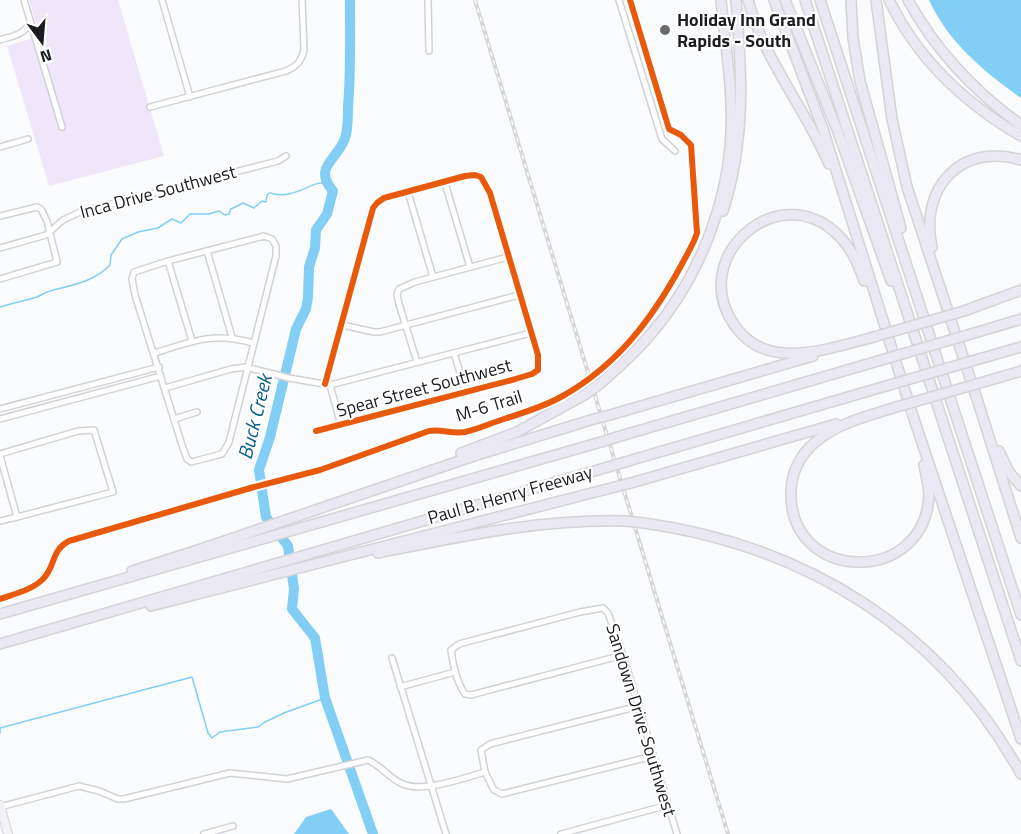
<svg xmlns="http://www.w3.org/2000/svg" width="1021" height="834" font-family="'Titillium Web',sans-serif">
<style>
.green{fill:#f0e6f9}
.water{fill:#82cef5}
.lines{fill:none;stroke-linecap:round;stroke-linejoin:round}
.stream{stroke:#82cef5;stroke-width:1.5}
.river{stroke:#82cef5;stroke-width:10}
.street-casing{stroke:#d1d2d6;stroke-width:8}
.primary-casing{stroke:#d4d4d6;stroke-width:10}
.highway-casing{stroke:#d4d4d6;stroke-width:12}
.street{stroke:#fefeff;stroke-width:5}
.primary{stroke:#f2f2f7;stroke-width:8}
.highway{stroke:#eae8f3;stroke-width:9}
.rail-casing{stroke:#d6d6d8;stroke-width:4}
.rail{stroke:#fff;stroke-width:1.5;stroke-dasharray:4.5;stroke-linecap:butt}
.highway-bridge-casing{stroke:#d4d4d6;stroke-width:12;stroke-linecap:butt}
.highway-bridge{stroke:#eae8f3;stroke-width:9}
.cycleway-casing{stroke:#fff;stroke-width:10}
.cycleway{stroke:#e8590c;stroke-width:6}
.poi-dot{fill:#686a6f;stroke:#fff;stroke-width:2}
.labels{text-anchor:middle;stroke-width:4.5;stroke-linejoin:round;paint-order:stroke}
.poi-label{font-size:18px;font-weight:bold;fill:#1a1c22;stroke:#fff;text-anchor:start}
.street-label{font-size:18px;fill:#1a1c22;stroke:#fff}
.water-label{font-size:20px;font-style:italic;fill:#085e83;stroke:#fff}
</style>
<rect width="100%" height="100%" fill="#fafbfd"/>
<polygon class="green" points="29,0 118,0 164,156 49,186 7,46 40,36"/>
<g class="water">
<path d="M 929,0 L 1021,0 L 1021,98 C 984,72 948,42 929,0 Z"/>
<polygon points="331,809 349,834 294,834 306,817"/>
</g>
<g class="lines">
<g class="stream">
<path d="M 0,307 C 12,303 25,301 37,297 C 42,295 45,292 50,291 C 72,285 94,282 110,265 L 111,255 L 122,239 L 138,232 L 158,228 L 172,219 L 181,223 L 190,214 L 209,214 L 219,211 L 225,215 L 229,214 L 231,209 L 243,203 L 254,208 L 262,201 L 266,202 L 267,195 L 270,193 C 296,201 313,178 327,184"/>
<polyline points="0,733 0,728 192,677 208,733 212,738 220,732 258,727 265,722 284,713 325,698"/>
</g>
<path class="river" d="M 350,0 C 350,36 351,71 348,107 C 348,116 348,126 346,135 C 341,158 311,166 333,191 L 327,214 L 316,230 L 315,248 L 309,267 L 308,297 L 306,309 L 296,329 L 270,437 L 259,470 L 266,517 L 288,546 L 294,589 L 292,609 L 315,638 L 325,698 L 373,834"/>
<defs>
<g id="street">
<polyline points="24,0 62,127"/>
<polyline points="162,0 190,97"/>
<polyline points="428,0 429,51"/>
<polyline points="619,0 662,139 675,151"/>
<path d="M 0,40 C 12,36 25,35 30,22"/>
<path d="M 150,107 L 286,71 C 297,66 302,61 304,49 L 302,0"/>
<polyline points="0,147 28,139"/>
<polyline points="445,183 470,267"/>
<polyline points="408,192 433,277"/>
<polyline points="0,216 37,207 41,209 47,221 57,262 0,279"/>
<polygon points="264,236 272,239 276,246 276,256 229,442 222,454 191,462 187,459 182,445 135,295 132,279 134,272 168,261"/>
<polyline points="0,248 46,235 63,220 80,212 278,161 286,156"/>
<polyline points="207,251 232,337"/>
<polyline points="168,261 192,341"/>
<polyline points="342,325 374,332 380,332 519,295"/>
<path d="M 155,353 C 192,341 213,332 253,343"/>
<polyline points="454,353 466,392"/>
<polyline points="417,362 399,304 397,295 399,289 415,282 508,257"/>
<polyline points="330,385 341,425"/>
<polyline points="165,388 231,369 246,367 289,378 330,385 531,333"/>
<polyline points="0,409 159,367"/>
<polyline points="0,419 161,376"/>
<polyline points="174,419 197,412"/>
<polyline points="316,431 512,380 532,374 538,370 538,355 490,193 481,177 475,175 465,176 384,198 377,203 373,208 325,384"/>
<polyline points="0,454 78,431 94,430 113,492 17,517 0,456"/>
<polyline points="0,521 17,517"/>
<path d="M 623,655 L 471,695 L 465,694 C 456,681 453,665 451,650 L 459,644 L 474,640 L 580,612 L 603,608 L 608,613 L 623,655 L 677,834"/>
<polyline points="392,658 446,834"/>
<polyline points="400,687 455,672"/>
<polyline points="639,706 490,744 481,750 485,772 494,790 502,794 653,756"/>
<path d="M 0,807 L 79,786 L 99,791 L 118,799 L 124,799 L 230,773 L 287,779 L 368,760 C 382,766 389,779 403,784 C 423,793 464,778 485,772"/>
<polyline points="204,834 233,826"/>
<polyline points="561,834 668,805"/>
</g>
<polyline id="primary" points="0,805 8,834"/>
<g id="highway">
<path d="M 748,0 C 764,60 805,108 829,164"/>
<polyline points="774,0 823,129 913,416 1021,739"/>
<polyline points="785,0 838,132 891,281"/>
<polyline points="805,0 1021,661"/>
<polyline points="820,0 1021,615"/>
<polyline points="851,0 853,38 860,81 901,228"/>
<polyline points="876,0 892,119 907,187 977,399 1021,538"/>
<path d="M 889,0 C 918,60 964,103 1021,136"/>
<path d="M 908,0 C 935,49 975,92 1021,125"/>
<path d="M 723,211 C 746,139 742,74 736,0"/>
<path d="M 932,247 C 919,188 961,142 1021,160"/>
<path d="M 864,281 C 858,264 851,247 837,234 C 778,177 686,258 735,326 C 747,343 765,352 785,353 C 813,355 843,345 870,338"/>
<polyline points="964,311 1021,290"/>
<polyline points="971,334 1021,319"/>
<polyline points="979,359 1021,347"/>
<polyline points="987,381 1021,371"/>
<path d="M 601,383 C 618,368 635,353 650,335 C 698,280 728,204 731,132 C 733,88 725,43 721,0"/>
<path d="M 893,408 C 869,416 842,422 822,437 C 804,449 792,468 791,490 C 787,583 924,587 929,496 C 929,486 926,475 924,465"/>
<polyline points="610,415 813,356"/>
<polyline points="617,437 878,361"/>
<polyline points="999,451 1009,472 1021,486"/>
<polyline points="461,453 517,432 586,394"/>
<polyline points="625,462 886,386"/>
<polyline points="631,483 836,424"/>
<path d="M 644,523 C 806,546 941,629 1021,774"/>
<path d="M 378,553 C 463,536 539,519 625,521"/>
<polyline points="132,571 195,551 474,456 594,419"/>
<polyline points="151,606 615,487"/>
<polyline points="0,614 601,442"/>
<polyline points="0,644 608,467"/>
</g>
</defs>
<use href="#street" class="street-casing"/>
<use href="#primary" class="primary-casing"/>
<use href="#highway" class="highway-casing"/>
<use href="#street" class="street"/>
<use href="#primary" class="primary"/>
<use href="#highway" class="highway"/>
<defs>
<polyline id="rail" points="475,0 728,834"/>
</defs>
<use href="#rail" class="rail-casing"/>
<use href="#rail" class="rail"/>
<defs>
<g id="highway-bridge">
<polyline points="870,338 964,311"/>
<polyline points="878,361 971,334"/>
<polyline points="886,386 979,359"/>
<polyline points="586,394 601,383"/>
<polyline points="893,408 987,381"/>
<polyline points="594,419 610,415"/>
<polyline points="601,442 617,437"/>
<polyline points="608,467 625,462"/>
<polyline points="615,487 631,483"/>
<polyline points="625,521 644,523"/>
</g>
</defs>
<use href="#highway-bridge" class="highway-bridge-casing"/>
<use href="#highway-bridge" class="highway-bridge"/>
<defs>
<g id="cycleway">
<polyline points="316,431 512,380 532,374 538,370 538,355 490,193 481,177 475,175 465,176 384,198 377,203 373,208 325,384"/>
<path d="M 0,599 C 14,594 32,590 43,579 C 56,567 50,551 69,541 L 254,487 L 320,470 L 429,431 C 441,429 452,434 465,432 C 478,429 491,423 504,419 C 523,413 542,407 559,398 C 624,363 662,305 694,241 L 697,233 L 691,145 L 681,135 L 669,129 L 630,0"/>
</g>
</defs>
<use href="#cycleway" class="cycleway-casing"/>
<use href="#cycleway" class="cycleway"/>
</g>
<circle class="poi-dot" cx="665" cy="30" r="6"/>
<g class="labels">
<g class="poi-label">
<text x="677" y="26">Holiday Inn Grand<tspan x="677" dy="21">Rapids - South</tspan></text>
</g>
<g class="street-label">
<text transform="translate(158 192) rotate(-15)" y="6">Inca Drive Southwest</text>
<text transform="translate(424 388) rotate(-15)" y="6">Spear Street Southwest</text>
<text transform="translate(489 406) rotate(-17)" y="6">M-6 Trail</text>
<text transform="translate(510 495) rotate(-16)" y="6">Paul B. Henry Freeway</text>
<text transform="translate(641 720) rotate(73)" y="6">Sandown Drive Southwest</text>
</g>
<g class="water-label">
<text transform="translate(255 417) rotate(-76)" y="7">Buck Creek</text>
</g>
</g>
<g transform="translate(42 42) rotate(164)" stroke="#ffffff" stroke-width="4.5" paint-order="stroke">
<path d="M0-4.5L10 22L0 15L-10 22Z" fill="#1a1c22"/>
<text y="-9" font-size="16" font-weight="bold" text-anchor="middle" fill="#1a1c22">N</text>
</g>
</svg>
